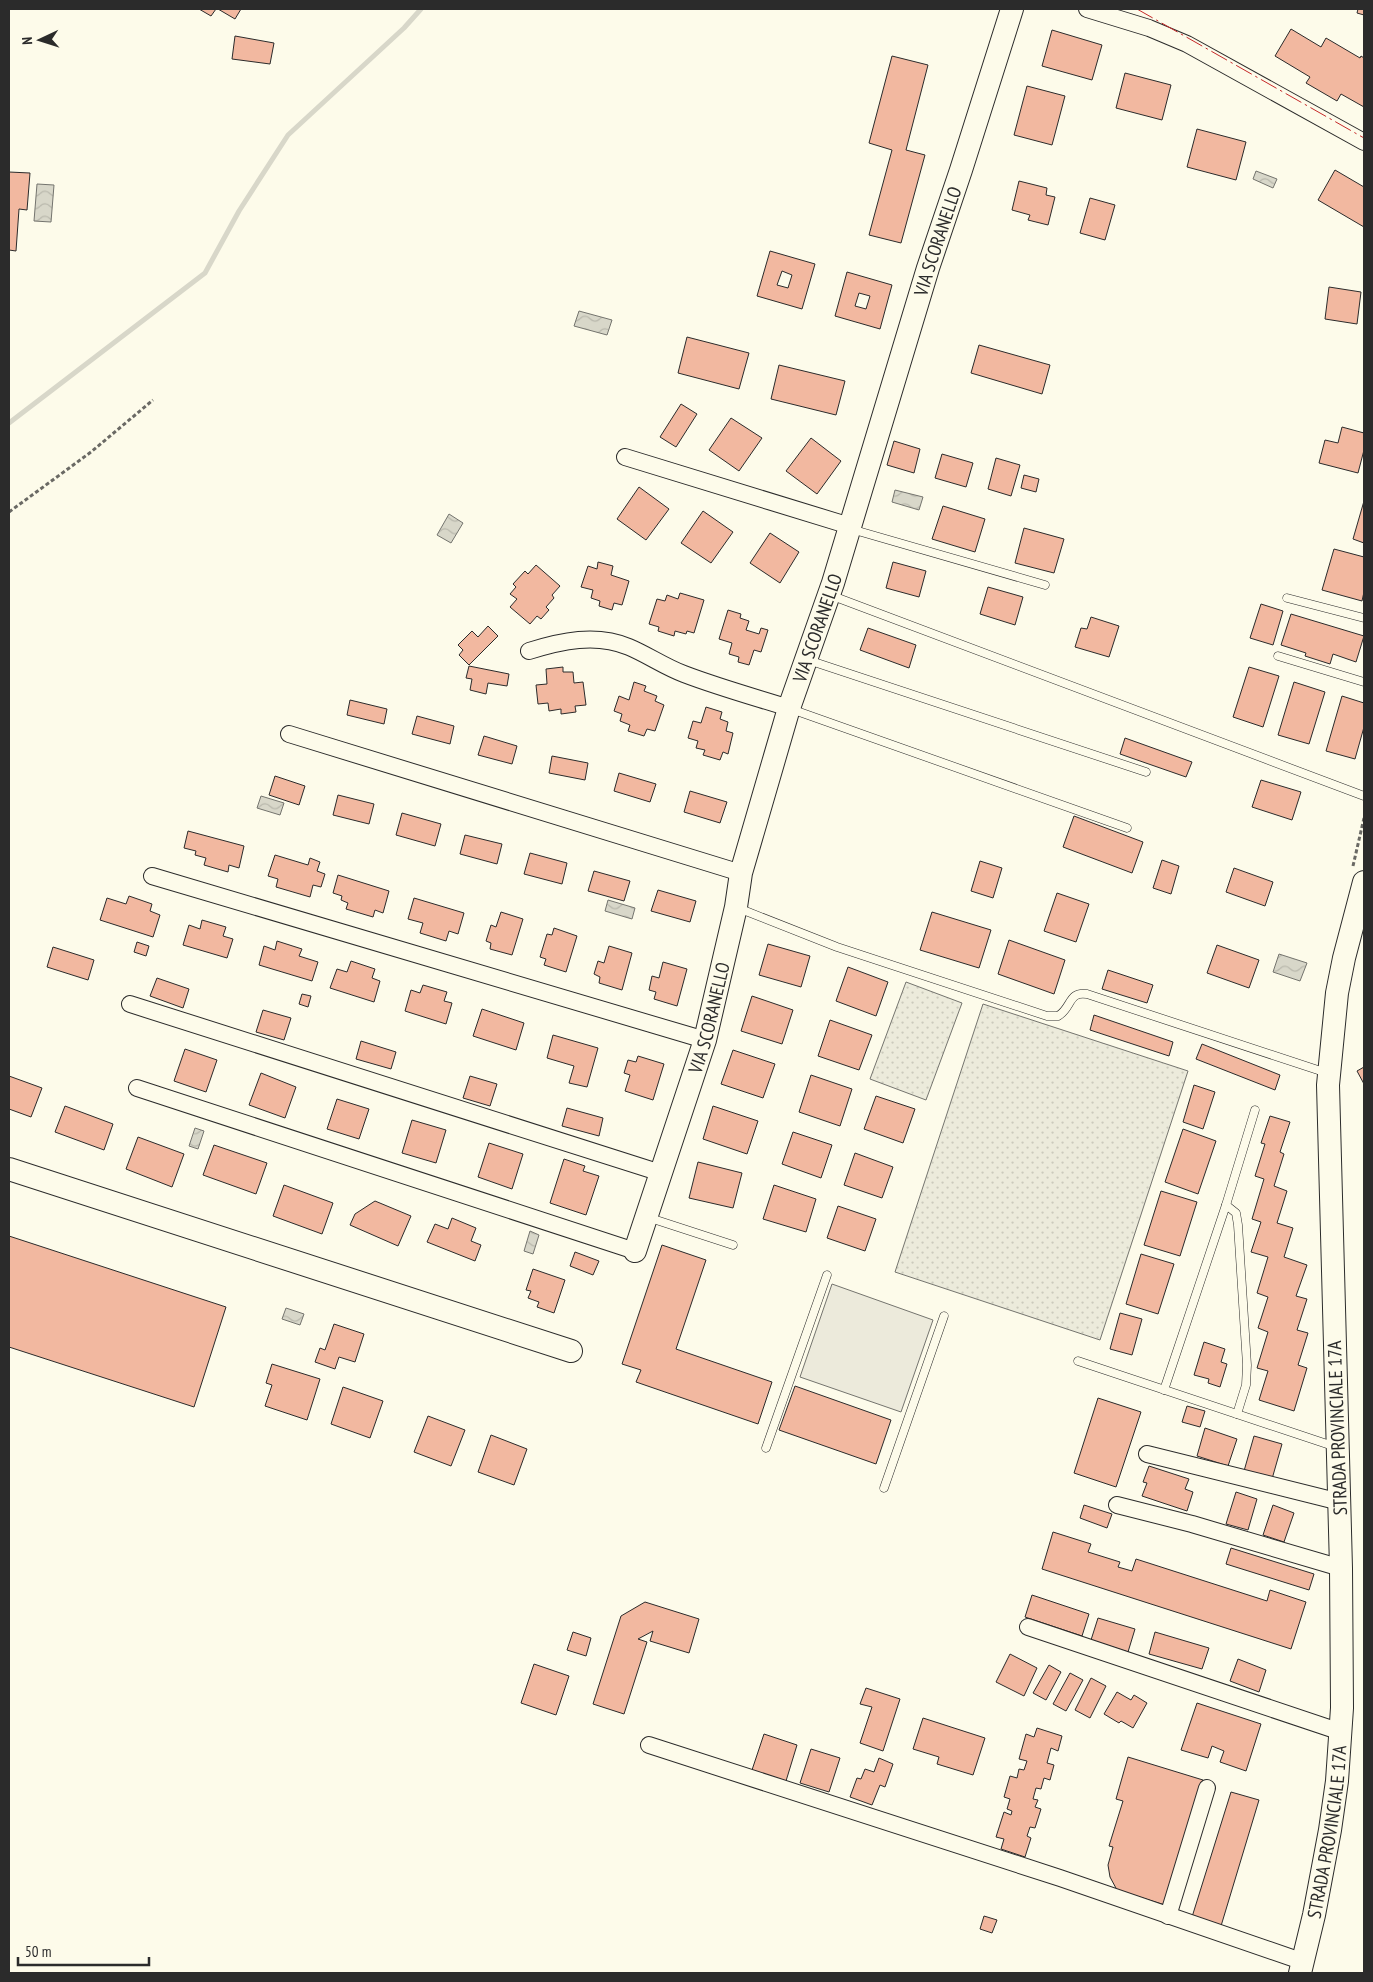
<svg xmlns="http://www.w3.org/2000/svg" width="1373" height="1982" font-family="'PT Sans Narrow',sans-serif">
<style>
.grass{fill:url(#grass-dots);stroke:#74746e}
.parking{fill:#eceadb;stroke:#74746e}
.water{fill:url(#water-waves);stroke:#74746e}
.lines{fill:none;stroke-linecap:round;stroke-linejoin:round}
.stream{stroke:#d8d7c9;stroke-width:5}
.building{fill:#f2b8a0;stroke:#2b2b2b;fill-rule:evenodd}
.lane-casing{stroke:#2b2b2b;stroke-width:9}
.street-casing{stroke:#2b2b2b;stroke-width:18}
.secondary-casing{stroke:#2b2b2b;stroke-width:24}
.path{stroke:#6a6964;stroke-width:3;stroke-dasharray:4 2.5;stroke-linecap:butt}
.lane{stroke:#fdfbea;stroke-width:8}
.street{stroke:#fdfbea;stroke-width:16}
.secondary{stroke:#fdfbea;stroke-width:22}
.power{stroke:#c62828;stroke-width:1;stroke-dasharray:18 4 2.5 4;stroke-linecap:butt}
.labels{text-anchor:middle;stroke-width:4;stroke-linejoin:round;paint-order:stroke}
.street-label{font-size:19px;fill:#2b2b2b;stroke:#fdfbea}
</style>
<defs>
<pattern id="grass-dots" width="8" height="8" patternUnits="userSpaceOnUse" patternTransform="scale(1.25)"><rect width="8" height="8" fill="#ecebdb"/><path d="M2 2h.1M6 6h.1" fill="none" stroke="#cbcabc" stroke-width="1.8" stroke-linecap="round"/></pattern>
<pattern id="water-waves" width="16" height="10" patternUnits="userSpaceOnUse" patternTransform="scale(1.25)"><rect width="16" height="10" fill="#d8d7c9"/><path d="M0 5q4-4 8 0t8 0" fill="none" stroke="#bab9ad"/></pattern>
</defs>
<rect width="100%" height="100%" fill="#fdfbea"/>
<g class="grass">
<polygon points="906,982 962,1003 926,1100 870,1079"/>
<polygon points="983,1004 1188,1071 1100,1340 895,1272"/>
</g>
<polygon class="parking" points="832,1284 933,1320 901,1412 800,1377"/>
<g class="water">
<polygon points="1256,171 1277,179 1273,188 1253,179"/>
<polygon points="37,184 54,185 51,222 34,221"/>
<polygon points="579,311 612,320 607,335 574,326"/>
<polygon points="895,490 923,497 919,510 892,502"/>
<polygon points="449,514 463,523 451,543 437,535"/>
<polygon points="261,796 284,803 280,815 257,808"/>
<polygon points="608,900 635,908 632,919 605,911"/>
<polygon points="1279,954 1307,963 1300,981 1273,972"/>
<polygon points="195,1128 204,1131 198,1149 189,1146"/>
<polygon points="530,1231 539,1235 533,1254 524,1251"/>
<polygon points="286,1308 304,1314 300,1325 282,1319"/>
</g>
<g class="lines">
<polyline class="stream" points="9,423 205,273 239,211 288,135 404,28 421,9"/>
</g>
<g class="building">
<polygon points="199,9 216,9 211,16"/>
<polygon points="218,9 241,9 235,19"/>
<polygon points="1358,9 1364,9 1364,15 1357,13"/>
<polygon points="1291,29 1321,47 1326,38 1360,58 1361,56 1364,58 1364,107 1341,94 1337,101 1306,83 1310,77 1275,56"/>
<polygon points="1052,30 1102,45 1092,80 1042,66"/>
<polygon points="235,36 274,43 270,64 232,59"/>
<polygon points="892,56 928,65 906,150 925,155 901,243 869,235 892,150 869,143"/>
<polygon points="1125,73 1171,85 1162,120 1116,108"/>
<polygon points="1027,86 1065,96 1052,145 1014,135"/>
<polygon points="1197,129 1246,142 1236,180 1187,167"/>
<polygon points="1335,170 1364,187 1364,227 1318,200"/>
<polygon points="9,172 30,173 27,210 19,209 16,251 9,250"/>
<polygon points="1019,181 1047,188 1046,195 1055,197 1048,225 1028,220 1030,215 1012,210"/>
<polygon points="1090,198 1115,205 1105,240 1080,233"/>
<path d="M 770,251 L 815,264 L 802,309 L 757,296 ZM 782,271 L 792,275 L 788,288 L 777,285 Z"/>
<path d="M 847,272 L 892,285 L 880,329 L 835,316 ZM 859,293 L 870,296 L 866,309 L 855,306 Z"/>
<polygon points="1329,287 1361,292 1357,324 1325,319"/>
<polygon points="687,337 749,353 739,389 678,373"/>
<polygon points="979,345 1050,365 1042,394 971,373"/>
<polygon points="779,365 845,381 836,415 771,399"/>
<polygon points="681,404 697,414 676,447 660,437"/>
<polygon points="731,418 762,438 739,471 709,450"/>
<polygon points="1342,427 1364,433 1364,450 1358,473 1319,463 1325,440 1338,443"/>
<polygon points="811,438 841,461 817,494 786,471"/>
<polygon points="894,441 920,449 914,473 887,465"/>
<polygon points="942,454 973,463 966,487 935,478"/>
<polygon points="996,458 1020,465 1011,496 988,489"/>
<polygon points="1024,475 1039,479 1036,492 1021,488"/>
<polygon points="639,487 669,509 646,540 617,519"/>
<polygon points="1364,501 1364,543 1353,539"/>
<polygon points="943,506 985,519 975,552 932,539"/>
<polygon points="703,511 733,532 711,563 681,543"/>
<polygon points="1024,528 1064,539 1054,573 1015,563"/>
<polygon points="770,533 799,552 780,583 750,563"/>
<polygon points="1334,549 1364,557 1364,592 1362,601 1322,590"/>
<polygon points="598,562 613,566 611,575 629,581 622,605 614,603 612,610 599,606 600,601 591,598 593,590 581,587 588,566 597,569"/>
<polygon points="893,562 926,571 919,597 886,588"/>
<polygon points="536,565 560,586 552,595 554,598 546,607 549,610 541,619 537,616 530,624 510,607 517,599 510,594 516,587 513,584 525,571 528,574"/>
<polygon points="988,587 1023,597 1015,625 980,614"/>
<polygon points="680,593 704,600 694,633 687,631 686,634 675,631 674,636 658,631 659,627 649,624 657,599 665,601 667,595 678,599"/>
<polygon points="1261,604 1283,611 1273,645 1250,638"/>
<polygon points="728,610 741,614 740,618 749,621 746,630 759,634 761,628 768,630 761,652 754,650 749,665 738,662 739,657 729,654 732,643 719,639"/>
<polygon points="1291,614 1364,636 1356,662 1333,654 1330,664 1305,656 1306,653 1281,645"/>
<polygon points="1091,617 1119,626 1109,657 1075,647 1081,628 1087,629"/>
<polygon points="488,626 498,636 469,665 459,655 463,650 458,645 472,631 478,637"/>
<polygon points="868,628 916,645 909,668 860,650"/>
<polygon points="469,666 509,674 507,686 488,683 486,694 470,690 472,679 466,678"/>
<polygon points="563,667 563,672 573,672 574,683 583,682 586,705 575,706 576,712 561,714 561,709 549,711 548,703 538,704 536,685 547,684 546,669"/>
<polygon points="1249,667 1279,676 1263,727 1233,717"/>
<polygon points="634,682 646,686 644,691 657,696 655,701 664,705 655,731 647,729 644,736 628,731 630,725 620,721 622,714 614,711 619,696 629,700"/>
<polygon points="1294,682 1325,692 1309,744 1278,735"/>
<polygon points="1342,696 1364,703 1364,727 1355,759 1326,751"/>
<polygon points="350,700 387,709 384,724 347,715"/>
<polygon points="706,707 722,712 720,719 728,722 726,731 733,733 728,754 723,752 720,760 703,755 705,750 696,748 698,741 688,738 693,721 701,723"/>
<polygon points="417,716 454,726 450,744 412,734"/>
<polygon points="484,736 517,746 512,764 478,755"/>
<polygon points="1125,738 1192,762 1186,777 1120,754"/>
<polygon points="552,756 588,763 585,780 549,773"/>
<polygon points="619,773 656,784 650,802 614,791"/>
<polygon points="275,776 305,786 299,805 269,795"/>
<polygon points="1261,780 1301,792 1292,820 1252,807"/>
<polygon points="690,791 727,802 720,823 684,812"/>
<polygon points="338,795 374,804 369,824 333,815"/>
<polygon points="402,813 441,824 435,846 396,835"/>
<polygon points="1074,816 1143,842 1132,873 1063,847"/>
<polygon points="188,831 244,846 239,868 229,865 228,872 204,865 206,858 195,855 196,851 184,848"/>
<polygon points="465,835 502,844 497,864 460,854"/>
<polygon points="530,853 567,863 562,884 524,874"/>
<polygon points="275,855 308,865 310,858 320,862 317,871 325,874 321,887 313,885 310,897 276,887 278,879 268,876"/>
<polygon points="1162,860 1179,866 1171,894 1153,888"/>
<polygon points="980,861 1002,868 993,898 971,891"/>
<polygon points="1234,868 1273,882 1265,906 1226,892"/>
<polygon points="594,871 630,881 624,901 588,891"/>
<polygon points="338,875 389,891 383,913 375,910 373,917 346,909 348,903 341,900 342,896 333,893"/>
<polygon points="658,890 696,901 690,922 651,911"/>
<polygon points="1057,893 1089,904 1076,942 1044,931"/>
<polygon points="129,896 152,904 150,911 160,915 153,937 100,920 107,898 126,904"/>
<polygon points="414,898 464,913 458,934 449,931 446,941 420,933 423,923 408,919"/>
<polygon points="501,912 523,919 512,955 490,949 491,943 486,941 491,925 496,927"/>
<polygon points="932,912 991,930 979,968 920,950"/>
<polygon points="202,920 226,927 223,936 233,939 227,958 183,945 189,925 200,929"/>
<polygon points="554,928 577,936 566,972 544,965 546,959 540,957 547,934 552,935"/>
<polygon points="1009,940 1065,960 1054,994 998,974"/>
<polygon points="277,941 302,949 299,956 318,962 312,981 259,965 264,946 275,950"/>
<polygon points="137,942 149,946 146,956 134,952"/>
<polygon points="768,944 810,956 801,987 759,975"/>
<polygon points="1217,945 1259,960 1249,988 1207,973"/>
<polygon points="609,946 632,953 622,990 599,983 600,977 594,974 598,961 604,963"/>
<polygon points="53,947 94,960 88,980 47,967"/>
<polygon points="351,961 375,969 372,978 380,981 374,1002 330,988 337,969 347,972"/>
<polygon points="663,962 687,969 677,1006 654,999 656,992 649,990 652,976 659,978"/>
<polygon points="848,967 888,982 876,1016 836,1001"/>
<polygon points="1108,970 1153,985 1147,1003 1102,989"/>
<polygon points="157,978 189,989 183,1008 150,996"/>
<polygon points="423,985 447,992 444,1001 452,1003 446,1024 405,1011 411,990 420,993"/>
<polygon points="302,994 311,996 308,1007 299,1004"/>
<polygon points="752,996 793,1010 782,1044 741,1031"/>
<polygon points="482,1009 524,1023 516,1050 473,1036"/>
<polygon points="263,1010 291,1018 284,1040 256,1032"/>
<polygon points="1094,1015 1173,1042 1169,1056 1090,1030"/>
<polygon points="830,1020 872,1035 859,1070 818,1056"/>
<polygon points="553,1035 598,1048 587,1087 569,1083 574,1066 547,1058"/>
<polygon points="361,1041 396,1052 391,1069 356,1059"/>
<polygon points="1202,1044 1280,1075 1275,1090 1196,1059"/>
<polygon points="185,1049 217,1060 206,1092 174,1081"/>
<polygon points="733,1050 775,1064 763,1098 721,1084"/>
<polygon points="638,1056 664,1064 653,1100 625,1091 630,1075 624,1073 628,1060 636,1062"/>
<polygon points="1364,1067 1364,1084 1357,1071"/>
<polygon points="261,1073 296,1087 285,1118 249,1105"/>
<polygon points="811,1075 852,1089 840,1126 799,1112"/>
<polygon points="9,1076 42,1088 31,1117 9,1109"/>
<polygon points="470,1076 497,1084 490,1106 463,1098"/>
<polygon points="1194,1085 1215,1092 1203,1129 1183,1122"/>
<polygon points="876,1096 915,1109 903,1143 864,1129"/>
<polygon points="337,1099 369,1109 359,1139 327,1129"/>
<polygon points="65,1106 113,1124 104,1150 55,1132"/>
<polygon points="713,1106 758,1121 747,1154 703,1139"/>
<polygon points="567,1108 603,1118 599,1136 562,1126"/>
<polygon points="1270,1116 1290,1122 1280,1152 1284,1154 1274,1186 1287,1191 1277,1223 1293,1228 1284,1257 1307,1265 1296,1296 1307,1299 1297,1330 1308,1333 1298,1365 1307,1368 1294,1411 1259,1400 1268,1371 1257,1368 1268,1332 1258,1328 1268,1297 1257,1293 1268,1257 1251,1252 1261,1222 1252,1219 1264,1179 1255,1176 1265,1144 1261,1143"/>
<polygon points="412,1120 446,1130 436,1163 402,1153"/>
<polygon points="1183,1129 1216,1141 1198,1194 1165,1182"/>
<polygon points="793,1132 832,1145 821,1178 782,1164"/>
<polygon points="138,1137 184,1154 172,1187 126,1169"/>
<polygon points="489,1143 523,1154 512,1189 478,1177"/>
<polygon points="214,1145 267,1163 256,1194 203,1175"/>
<polygon points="855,1153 893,1167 882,1198 844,1185"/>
<polygon points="564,1159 585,1166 583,1171 599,1176 586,1215 550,1203"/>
<polygon points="698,1162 742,1173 733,1208 689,1198"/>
<polygon points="284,1185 333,1203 322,1234 273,1216"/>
<polygon points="774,1185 816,1199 806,1232 763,1219"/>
<polygon points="1161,1191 1197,1202 1180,1256 1144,1245"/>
<polygon points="375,1201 411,1216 398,1246 350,1225 355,1214"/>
<polygon points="838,1206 876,1219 865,1251 827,1238"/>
<polygon points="452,1218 476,1228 471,1241 481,1245 475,1261 427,1242 435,1224 448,1229"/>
<polygon points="9,1236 226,1307 194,1407 9,1347"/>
<polygon points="662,1245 706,1260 676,1349 772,1382 758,1424 636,1382 641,1370 622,1364"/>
<polygon points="575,1252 599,1261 593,1275 570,1266"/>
<polygon points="1141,1254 1174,1264 1158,1314 1126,1304"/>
<polygon points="533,1269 565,1280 554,1313 537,1307 539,1302 528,1298 531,1291 526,1290"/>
<polygon points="1120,1313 1142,1319 1132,1355 1110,1349"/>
<polygon points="334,1324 364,1334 355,1362 339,1357 335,1369 315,1362 320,1348 325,1350"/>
<polygon points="1204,1342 1225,1349 1221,1362 1227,1364 1220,1387 1208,1383 1209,1379 1194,1375"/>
<polygon points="272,1364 320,1379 307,1420 265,1406 272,1385 266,1383"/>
<polygon points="795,1386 891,1420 876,1464 779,1430"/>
<polygon points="343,1387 383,1401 370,1438 331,1424"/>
<polygon points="1098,1398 1141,1412 1116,1487 1074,1473"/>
<polygon points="1187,1406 1205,1411 1200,1427 1182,1422"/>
<polygon points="428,1416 465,1430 451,1466 414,1452"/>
<polygon points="1205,1428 1237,1439 1228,1466 1197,1456"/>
<polygon points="491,1435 527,1449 514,1485 478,1472"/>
<polygon points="1254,1436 1282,1444 1272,1479 1244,1471"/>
<polygon points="1149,1466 1189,1479 1185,1489 1193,1492 1187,1511 1142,1496 1147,1483 1143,1482"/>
<polygon points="1236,1492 1257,1499 1248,1530 1226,1524"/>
<polygon points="1084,1505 1112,1514 1107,1528 1080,1518"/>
<polygon points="1273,1505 1294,1513 1284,1542 1263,1535"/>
<polygon points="1053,1532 1091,1544 1088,1552 1120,1562 1118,1567 1132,1571 1136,1559 1267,1601 1270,1590 1306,1602 1291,1649 1042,1569"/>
<polygon points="1231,1548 1314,1574 1309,1590 1226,1564"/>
<polygon points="1032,1595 1089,1614 1082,1636 1025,1617"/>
<polygon points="645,1602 699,1619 689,1653 650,1641 653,1631 638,1639 647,1642 624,1714 593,1704 621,1616"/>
<polygon points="1098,1618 1135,1629 1128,1652 1091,1640"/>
<polygon points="573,1632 591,1638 586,1656 567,1650"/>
<polygon points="1155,1632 1209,1648 1202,1669 1149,1654"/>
<polygon points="1010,1654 1037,1668 1024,1696 996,1682"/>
<polygon points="1238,1659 1266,1670 1259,1692 1230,1681"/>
<polygon points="534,1664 569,1676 556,1715 521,1703"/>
<polygon points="1049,1665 1061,1672 1046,1700 1033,1693"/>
<polygon points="1070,1673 1083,1680 1066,1711 1053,1704"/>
<polygon points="1091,1678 1106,1686 1090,1718 1075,1710"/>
<polygon points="866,1688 900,1699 883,1751 860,1743 872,1707 860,1704"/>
<polygon points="1117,1692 1131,1700 1134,1695 1147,1703 1133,1728 1121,1721 1119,1723 1104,1714"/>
<polygon points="1197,1703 1261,1724 1246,1771 1220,1762 1224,1751 1212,1746 1208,1758 1181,1750"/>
<polygon points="923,1718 985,1738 973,1775 937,1764 939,1757 913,1749"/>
<polygon points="1037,1728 1062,1736 1058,1751 1051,1748 1047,1763 1054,1765 1050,1780 1044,1778 1041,1789 1036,1788 1033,1799 1038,1800 1035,1807 1041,1809 1035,1828 1030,1827 1027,1836 1031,1838 1025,1857 1001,1849 1004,1839 996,1837 1004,1812 1011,1815 1012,1811 1007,1809 1010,1799 1004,1797 1010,1776 1017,1778 1019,1769 1024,1770 1027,1761 1019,1759 1026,1734 1034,1737"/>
<polygon points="764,1734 797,1745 786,1781 752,1770"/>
<polygon points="811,1749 840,1758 829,1792 800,1783"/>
<polygon points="1128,1757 1203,1780 1165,1905 1117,1890 1110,1877 1108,1865 1113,1847 1109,1846 1123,1801 1116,1799"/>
<polygon points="879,1758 893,1764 885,1787 880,1785 872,1805 850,1797 857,1778 861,1779 865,1769 874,1772"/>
<polygon points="1231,1792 1259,1800 1221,1926 1192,1917"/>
<polygon points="984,1916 997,1920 992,1933 980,1929"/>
</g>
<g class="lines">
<defs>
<g id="lane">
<polyline points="851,529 1045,585"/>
<polyline points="830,595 1364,796"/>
<polyline points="1287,598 1364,618"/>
<polyline points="1278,656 1364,682"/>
<polyline points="808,660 1146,772"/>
<polyline points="791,709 1127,828"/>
<path d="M 738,908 L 837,947 L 1047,1016 L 1058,1016 C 1072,1008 1068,991 1087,994 L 1327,1073"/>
<polyline points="1226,1205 1255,1110"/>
<polyline points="647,1217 733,1245"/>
<polyline points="1078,1361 1336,1447"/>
<polyline points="1164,1390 1226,1205 1236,1213 1238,1225 1247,1365 1246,1385 1237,1414"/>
<polyline points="766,1448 827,1275"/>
<polyline points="884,1488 944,1316"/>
</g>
<g id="street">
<polyline points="1087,9 1149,28 1187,44 1364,142"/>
<polyline points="625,457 850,526"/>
<path d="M 529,651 C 561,641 596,633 629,647 C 648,655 665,667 684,674 C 718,687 754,697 789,708"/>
<polyline points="289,734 741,873"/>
<polyline points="152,876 705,1040"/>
<polyline points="130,1004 661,1173"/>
<polyline points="137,1088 635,1251"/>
<polyline points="1147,1454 1340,1502"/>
<polyline points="1117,1505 1192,1524 1341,1568"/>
<polyline points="1028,1627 1341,1732"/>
<polyline points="649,1745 1060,1878 1304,1962"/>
<polyline points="1168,1916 1207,1788"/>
</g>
<g id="secondary">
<polyline points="9,1169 571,1351"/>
<path id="s1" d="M 635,1251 L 705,1040 L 736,907 L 741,873 L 789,708 L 833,583 L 928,268 L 961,170 L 1012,9"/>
<path id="s2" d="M 1300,1973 L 1314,1915 L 1330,1830 L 1337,1781 L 1342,1708 L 1341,1568 L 1328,1085 L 1337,993 L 1344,958 L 1364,882"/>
</g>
</defs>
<use href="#lane" class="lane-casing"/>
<use href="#street" class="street-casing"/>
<use href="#secondary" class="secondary-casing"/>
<g class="path">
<polyline points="9,512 91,452 153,400"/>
<polyline points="1353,866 1364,818"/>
</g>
<use href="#lane" class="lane"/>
<use href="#street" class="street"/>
<use href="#secondary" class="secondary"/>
<polyline class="power" points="1137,9 1364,138"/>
</g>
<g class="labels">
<g class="street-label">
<text dy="7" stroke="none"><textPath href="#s1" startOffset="1055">VIA SCORANELLO</textPath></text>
<text dy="7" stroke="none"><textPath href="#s1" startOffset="650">VIA SCORANELLO</textPath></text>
<text dy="7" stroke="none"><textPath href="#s1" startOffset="245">VIA SCORANELLO</textPath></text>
<text transform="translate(1337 1428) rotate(-92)" y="7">STRADA PROVINCIALE 17A</text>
<text dy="7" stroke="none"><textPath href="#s2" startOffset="144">STRADA PROVINCIALE 17A</textPath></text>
</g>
</g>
<rect width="1373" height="1982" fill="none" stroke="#2b2b2b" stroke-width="20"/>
<g transform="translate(40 40) rotate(266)" stroke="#fdfbea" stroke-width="4" paint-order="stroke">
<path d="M0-4L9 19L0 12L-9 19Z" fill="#2b2b2b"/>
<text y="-8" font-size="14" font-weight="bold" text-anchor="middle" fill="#2b2b2b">N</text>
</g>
<path d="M18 1957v8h131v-8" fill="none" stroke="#2b2b2b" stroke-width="2.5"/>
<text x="25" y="1957" font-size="15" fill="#2b2b2b" stroke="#fdfbea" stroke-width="4" paint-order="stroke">50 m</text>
</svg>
